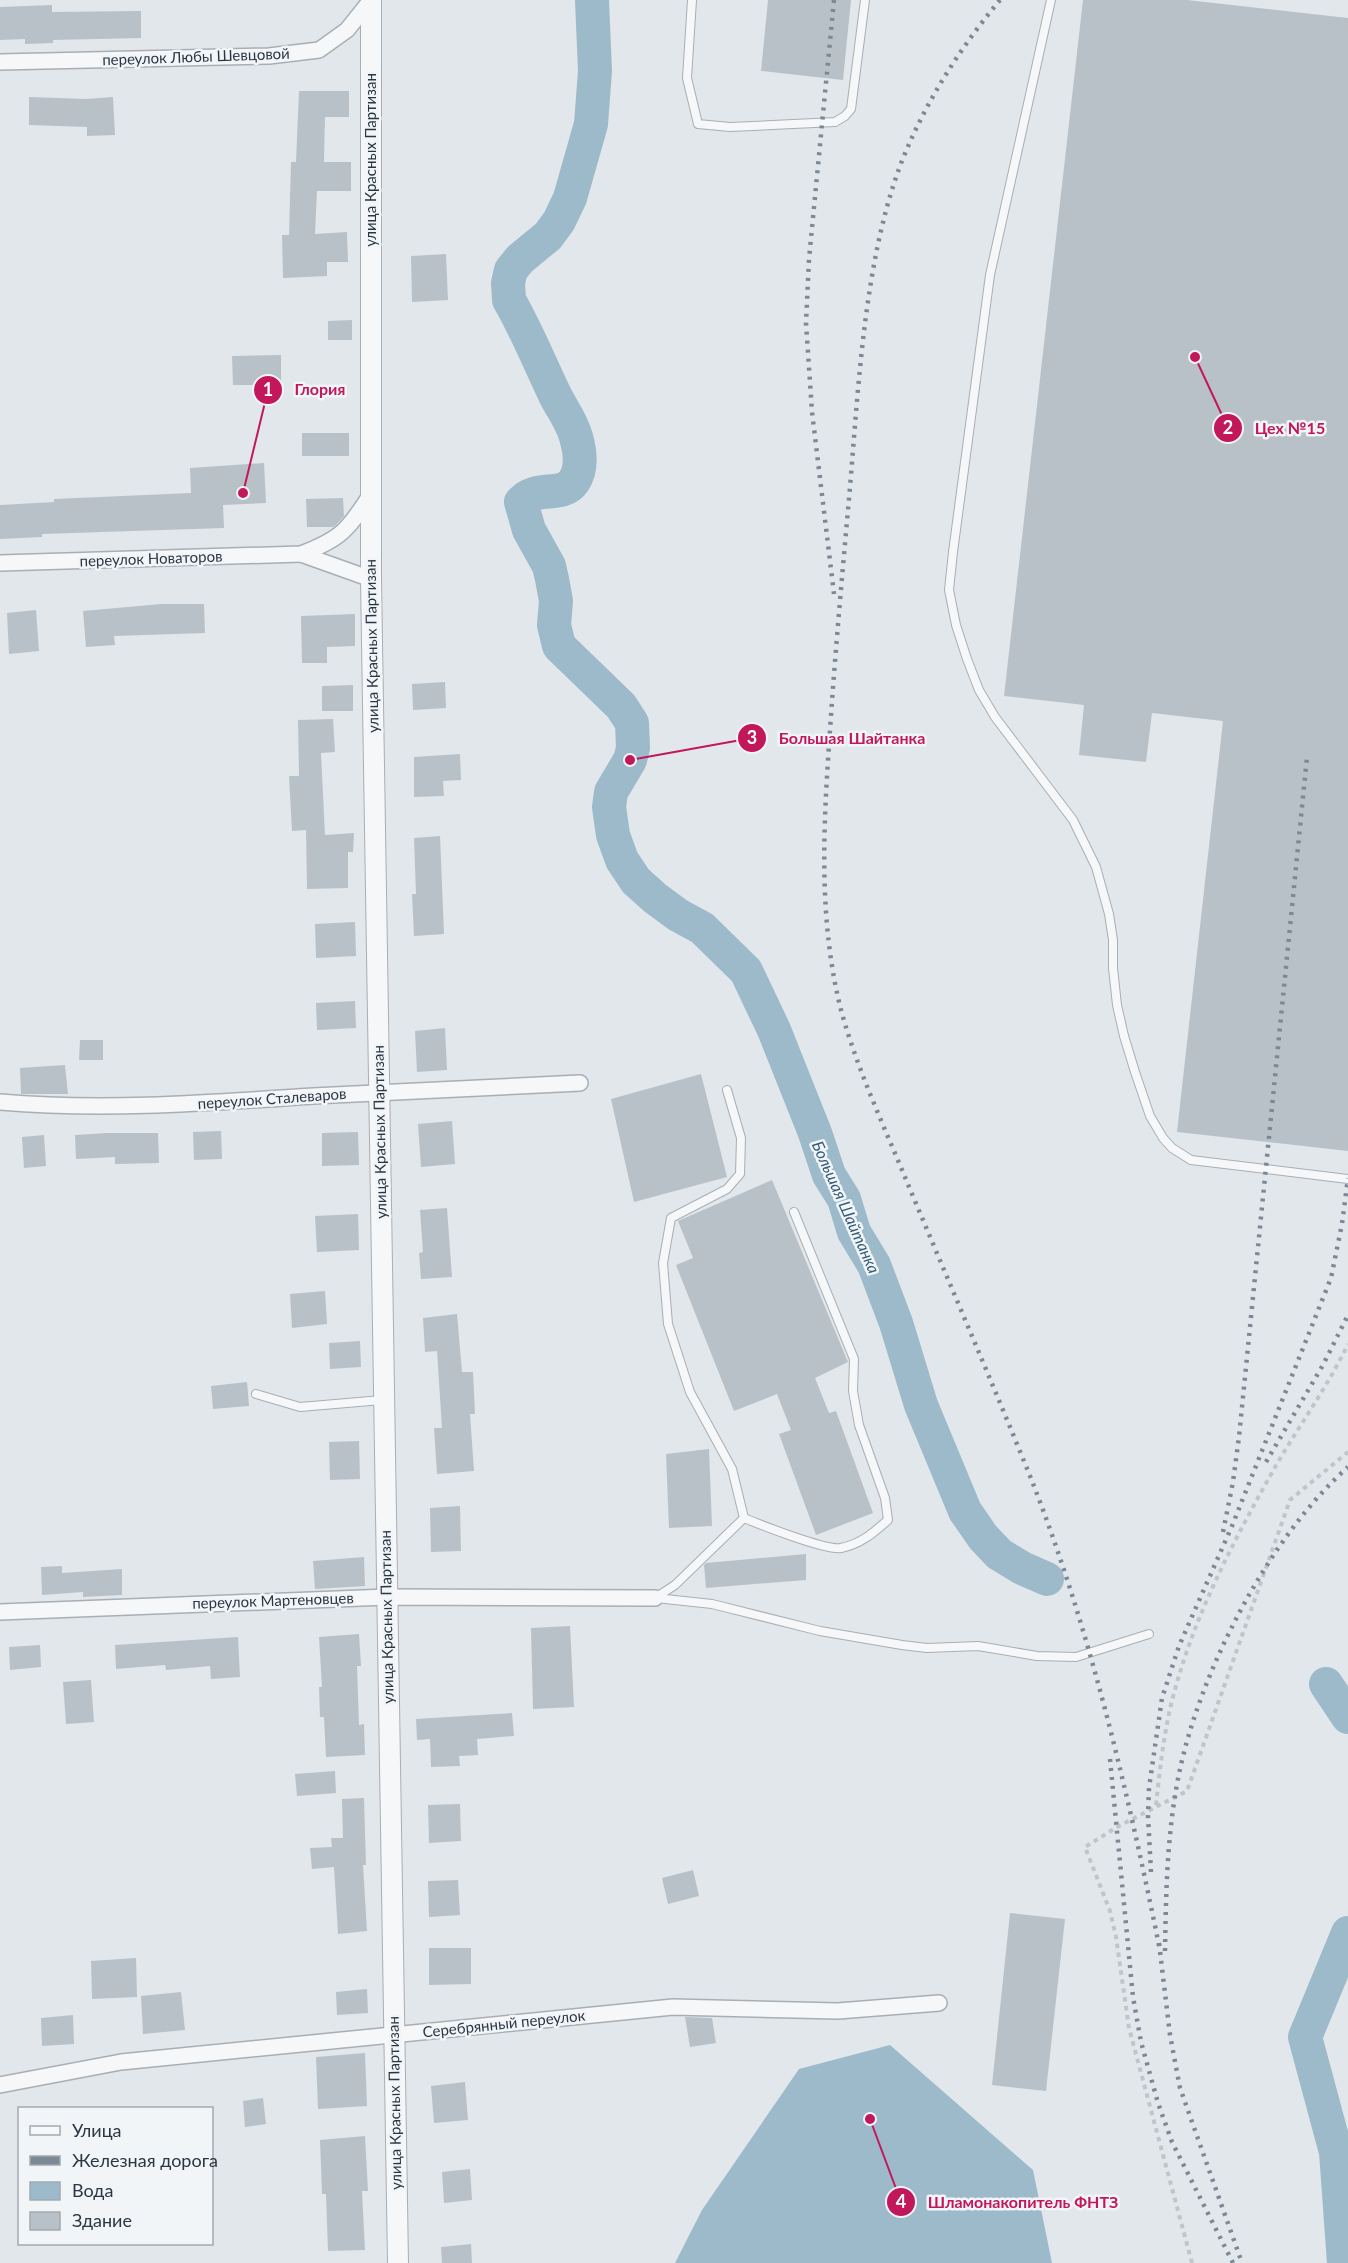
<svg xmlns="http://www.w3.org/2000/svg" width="1348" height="2263" font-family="Lato,sans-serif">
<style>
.water{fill:#9dbacb}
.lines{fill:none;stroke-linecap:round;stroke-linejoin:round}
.river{stroke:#9dbacb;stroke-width:34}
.building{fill:#b9c1c8}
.service-casing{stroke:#a7afb5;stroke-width:10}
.minor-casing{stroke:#a7afb5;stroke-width:18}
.tertiary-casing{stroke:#a7afb5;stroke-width:22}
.path{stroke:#c0c5ca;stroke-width:4;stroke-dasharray:4.5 4.5;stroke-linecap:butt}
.service{stroke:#f5f7f9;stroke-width:8}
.minor{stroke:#f5f7f9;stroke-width:15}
.tertiary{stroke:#f5f7f9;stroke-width:20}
.rail{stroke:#7c8994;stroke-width:4.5;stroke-dasharray:3 6;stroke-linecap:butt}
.labels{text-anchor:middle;stroke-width:5;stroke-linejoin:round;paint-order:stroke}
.street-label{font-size:15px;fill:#2a3743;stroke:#f2f5f8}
.water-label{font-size:16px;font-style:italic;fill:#345c77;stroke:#f2f5f8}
.leader{fill:none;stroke:#c2185b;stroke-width:2}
.callout-dot{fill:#c2185b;stroke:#f2f5f8;stroke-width:2}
.mark-label{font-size:18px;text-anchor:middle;font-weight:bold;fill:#fff}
.callout-label{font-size:16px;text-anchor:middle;font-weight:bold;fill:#c2185b;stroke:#f2f5f8;stroke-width:5;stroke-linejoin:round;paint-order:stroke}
</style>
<rect width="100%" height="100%" fill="#e2e7eb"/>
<polygon class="water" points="890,2045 1033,2170 1052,2263 675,2263 702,2210 799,2069"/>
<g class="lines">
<g class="river">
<path d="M 592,0 L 595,71 L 591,124 L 570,198 L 559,221 L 548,236 L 520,259 L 511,270 L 508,283 L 509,300 C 527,331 540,364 555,395 C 562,409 572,422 576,437 C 580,451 582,469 574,481 C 562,499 537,484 521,502 L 529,530 L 549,566 L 552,579 L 556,601 L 554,625 L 559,646 L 621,706 L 632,723 L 633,748 L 630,760 L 611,792 L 609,807 L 613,835 L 622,860 L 636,881 L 655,898 L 678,915 L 702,928 L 746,971 L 774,1030 L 815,1133 L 829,1175 L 844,1199 L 854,1232 L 874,1265 L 896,1323 L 921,1405 L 965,1511 L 983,1537 L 999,1554 L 1022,1568 L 1047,1579"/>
<polyline points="1326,1684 1348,1717"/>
<polyline points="1344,2263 1336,2152 1305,2037 1348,1933"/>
</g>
</g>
<g class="building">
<polygon points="768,0 851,0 843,80 761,71"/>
<polygon points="1083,0 1187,0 1348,18 1348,1151 1177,1132 1223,721 1152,713 1146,762 1079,755 1084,705 1004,696"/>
<polygon points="52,5 52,12 141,11 141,38 53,40 53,43 25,44 25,39 0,40 0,7"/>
<polygon points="299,91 349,91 349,117 325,117 324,162 351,162 351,191 317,191 315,234 347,232 348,262 327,262 327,276 283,278 282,235 289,235 291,162 296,162"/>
<polygon points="29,97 86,99 113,97 115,135 87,136 87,127 29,125"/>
<polygon points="446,254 448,300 412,302 411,256"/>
<polygon points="352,320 352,340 328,340 328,321"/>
<polygon points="281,355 281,385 233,385 232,356"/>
<rect x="302" y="433" width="47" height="23"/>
<polygon points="264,463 266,503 223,505 224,528 42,534 42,537 0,539 0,505 54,502 54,499 191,493 190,468"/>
<polygon points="343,498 344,516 336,525 333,527 307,527 306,499"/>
<polygon points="161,604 204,604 205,633 114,636 115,645 86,647 83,611"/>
<polygon points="36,610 39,651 9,654 7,613"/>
<polygon points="355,614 355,646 327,647 327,663 302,663 301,616"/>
<polygon points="445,682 446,708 413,710 412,684"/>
<polygon points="353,685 353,711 322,711 322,686"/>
<polygon points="333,719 335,752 321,753 325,835 354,833 353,852 348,852 348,888 307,889 306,830 292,831 289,776 299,776 298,720"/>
<polygon points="460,754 461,780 443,781 444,796 414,797 414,757"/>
<polygon points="440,836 444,934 414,936 412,894 416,894 414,838"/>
<polygon points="355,922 356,956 316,958 315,924"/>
<polygon points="355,1001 356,1028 317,1030 316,1003"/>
<polygon points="445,1028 447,1070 417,1072 415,1031"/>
<polygon points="80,1040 103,1040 103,1060 79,1060"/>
<polygon points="65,1065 68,1094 21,1094 20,1068"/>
<polygon points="701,1074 727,1177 634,1202 611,1099"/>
<polygon points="452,1121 455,1164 421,1167 418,1124"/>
<polygon points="221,1131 222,1159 194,1160 193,1132"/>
<polygon points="358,1132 359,1165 322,1166 322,1133"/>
<polygon points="107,1133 158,1133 159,1163 115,1164 115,1157 76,1159 75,1135"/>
<polygon points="44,1135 46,1166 24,1168 22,1137"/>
<polygon points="772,1180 848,1362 815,1378 829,1413 836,1411 873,1513 816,1535 779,1434 791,1430 777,1394 734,1411 676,1265 693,1258 678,1221"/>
<polygon points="447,1208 452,1277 421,1279 419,1253 423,1252 420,1210"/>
<polygon points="358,1214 359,1250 317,1252 315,1216"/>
<polygon points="325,1291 327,1324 292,1328 290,1294"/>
<polygon points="457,1314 462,1372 473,1372 475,1414 470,1414 474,1471 437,1474 434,1428 442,1428 437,1351 425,1352 423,1318"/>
<polygon points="360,1341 361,1367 330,1369 329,1343"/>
<polygon points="247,1382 249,1406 213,1409 211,1386"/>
<polygon points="359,1441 360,1479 330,1480 329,1442"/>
<polygon points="709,1449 712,1526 669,1528 666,1454"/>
<polygon points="460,1506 461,1551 431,1552 430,1508"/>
<polygon points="806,1554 806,1580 706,1588 704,1565 706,1563"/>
<polygon points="364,1557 365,1586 315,1589 313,1561"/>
<polygon points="62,1566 62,1573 122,1569 122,1595 83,1597 83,1592 42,1595 41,1567"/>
<polygon points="570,1626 574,1707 533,1709 531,1628"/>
<polygon points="359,1634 361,1666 357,1666 359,1725 364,1724 365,1755 326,1757 324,1717 320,1717 319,1687 322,1687 319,1637"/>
<polygon points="238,1637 240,1677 211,1679 210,1666 166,1670 165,1665 116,1669 115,1645"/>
<polygon points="40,1645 41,1667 10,1670 9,1647"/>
<polygon points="91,1680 94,1722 66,1724 63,1682"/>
<polygon points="512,1713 514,1736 477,1739 478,1755 459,1756 460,1766 431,1767 430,1739 417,1740 416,1719"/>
<polygon points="335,1771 336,1793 297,1796 295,1774"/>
<polygon points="364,1798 366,1865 363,1865 367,1931 338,1934 334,1867 312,1869 310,1848 332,1847 331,1838 343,1838 342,1799"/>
<polygon points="460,1804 461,1841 429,1843 428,1805"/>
<polygon points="693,1870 699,1896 668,1904 662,1878"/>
<polygon points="458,1880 460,1915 429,1917 428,1881"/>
<polygon points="1010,1913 1065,1919 1046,2091 992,2085"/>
<polygon points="429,1948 471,1948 471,1984 429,1985"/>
<polygon points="136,1958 137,1997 92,1999 91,1961"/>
<polygon points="367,1989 368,2013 337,2015 336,1992"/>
<polygon points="181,1992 185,2030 143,2034 141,1996"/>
<polygon points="73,2015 74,2044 42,2046 41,2018"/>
<polygon points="685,2017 712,2018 716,2043 690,2047"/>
<polygon points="365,2053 367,2106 318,2109 316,2057"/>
<polygon points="465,2082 468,2120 434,2123 431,2086"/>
<polygon points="263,2098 266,2124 245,2127 243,2101"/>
<polygon points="365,2136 368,2191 362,2191 365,2250 328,2251 326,2194 322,2194 320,2140"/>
<polygon points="470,2169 472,2200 444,2203 442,2172"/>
<polygon points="471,2244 472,2263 442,2263 441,2247"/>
</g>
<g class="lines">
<defs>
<g id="service">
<polyline points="692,0 687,78 698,124 730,127 835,122 845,116 851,109 865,0"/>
<polyline points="1051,0 990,275 953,552 949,590 956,625 967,659 979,690 995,717 1073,820 1096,867 1109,914 1113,940 1113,968 1117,1005 1124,1036 1135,1072 1150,1116 1163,1138 1172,1148 1191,1160 1348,1179"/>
<polyline points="256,1394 300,1407 382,1400"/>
<path d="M 744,1518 C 761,1525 827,1551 841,1548 C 861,1544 873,1533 888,1520 L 885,1498 L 859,1425 L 853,1391 L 854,1359 L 794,1212"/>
<polyline points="655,1598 675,1585 744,1518 732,1469 690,1392 668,1324 663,1263 671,1218 727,1189 740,1174 741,1138 727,1090"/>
<polyline points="656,1598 712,1604 820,1631 902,1645 927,1648 978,1646 1037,1656 1076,1657 1149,1634"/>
</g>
<g id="minor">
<polyline points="0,62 269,56 319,50 347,30 371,0"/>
<polyline points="301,554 371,579"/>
<path d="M 0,563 L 301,554 C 341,539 348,530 371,494"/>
<path d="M 0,1102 C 104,1111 208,1103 313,1096 C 402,1091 491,1087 580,1083"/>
<polyline points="0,1612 387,1597 655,1598"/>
<polyline points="0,2085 121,2062 673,2007 838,2011 939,2003"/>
</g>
<polyline id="tertiary" points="371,0 371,579 398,2263"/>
</defs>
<use href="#service" class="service-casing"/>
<use href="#minor" class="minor-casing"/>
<use href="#tertiary" class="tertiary-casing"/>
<g class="path">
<path d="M 1156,1805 C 1160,1768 1164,1730 1174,1693 C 1195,1614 1234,1540 1274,1469 C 1298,1427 1327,1388 1348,1344"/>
<polyline points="1192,2263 1129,2028 1116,1937 1110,1911 1085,1847 1117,1827 1187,1791 1290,1500 1348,1452"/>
</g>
<use href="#service" class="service"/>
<use href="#minor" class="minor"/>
<use href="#tertiary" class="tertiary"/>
<g class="rail">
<polyline points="834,0 809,259 806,323 812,412 834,594"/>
<path d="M 1000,0 C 959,49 923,106 900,166 C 862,269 858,401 848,510 C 841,588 834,667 829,745 C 823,834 819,923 841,1010 C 857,1069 884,1126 907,1182 C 948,1280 990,1377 1030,1476 C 1090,1628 1127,1789 1160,1950"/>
<polyline points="1266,1462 1323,1365 1348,1315"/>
<polyline points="1223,1532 1233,1482 1239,1437 1307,757"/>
<polyline points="1110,1759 1133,1997 1141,2042 1158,2103 1172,2142 1233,2263"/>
<polyline points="1151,1872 1148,1816 1149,1788 1162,1698 1179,1646 1232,1526 1331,1278 1342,1224 1348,1178"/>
<polyline points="1159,1943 1170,2035 1180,2088 1242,2263"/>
<path d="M 1165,1951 C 1166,1892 1167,1832 1179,1774 C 1200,1671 1269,1537 1348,1467"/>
</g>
</g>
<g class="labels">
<g class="street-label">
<text transform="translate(196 57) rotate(-2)" y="5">переулок Любы Шевцовой</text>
<text transform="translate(371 160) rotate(-90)" y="5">улица Красных Партизан</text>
<text transform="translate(151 559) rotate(-2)" y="5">переулок Новаторов</text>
<text transform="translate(372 646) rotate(-91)" y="5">улица Красных Партизан</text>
<text transform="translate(272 1099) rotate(-4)" y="5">переулок Сталеваров</text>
<text transform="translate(380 1132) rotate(-91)" y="5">улица Красных Партизан</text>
<text transform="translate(273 1601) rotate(-2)" y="5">переулок Мартеновцев</text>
<text transform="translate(387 1617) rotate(-91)" y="5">улица Красных Партизан</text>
<text transform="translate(504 2024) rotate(-6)" y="5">Серебрянный переулок</text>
<text transform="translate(395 2103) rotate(-91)" y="5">улица Красных Партизан</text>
</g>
<g class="water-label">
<text transform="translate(846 1207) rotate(66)" y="6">Большая Шайтанка</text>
</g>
</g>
<path class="leader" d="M243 493L268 390M1195 357L1228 428M630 760L752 738M870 2119L901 2202"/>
<g class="callout-dot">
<circle cx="243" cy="493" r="6"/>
<circle cx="1195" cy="357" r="6"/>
<circle cx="630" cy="760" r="6"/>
<circle cx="870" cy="2119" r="6"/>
<circle cx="268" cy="390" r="15"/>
<circle cx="1228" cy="428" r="15"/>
<circle cx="752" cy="738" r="15"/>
<circle cx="901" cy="2202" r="15"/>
</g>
<g class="mark-label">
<text x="268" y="396">1</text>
<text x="1228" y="434">2</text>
<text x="752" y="744">3</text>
<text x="901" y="2208">4</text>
</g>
<g class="callout-label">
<text x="320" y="395">Глория</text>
<text x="1290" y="434">Цех №15</text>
<text x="852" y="744">Большая Шайтанка</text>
<text x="1023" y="2208">Шламонакопитель ФНТЗ</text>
</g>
<rect x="18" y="2107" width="195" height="138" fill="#f2f5f8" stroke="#a2a9b0" stroke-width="1.5"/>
<rect x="30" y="2126" width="30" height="9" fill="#f5f7f9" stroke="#a2a9b0" stroke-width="1.5"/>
<text x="72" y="2137" font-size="18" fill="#2a3743">Улица</text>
<rect x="30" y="2156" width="30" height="9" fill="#7c8994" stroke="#a2a9b0" stroke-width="1.5"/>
<text x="72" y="2167" font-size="18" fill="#2a3743">Железная дорога</text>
<rect x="30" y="2182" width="30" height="18" fill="#9dbacb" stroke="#a2a9b0" stroke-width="1.5"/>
<text x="72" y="2197" font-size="18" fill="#2a3743">Вода</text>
<rect x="30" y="2212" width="30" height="18" fill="#b9c1c8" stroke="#a2a9b0" stroke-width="1.5"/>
<text x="72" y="2227" font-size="18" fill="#2a3743">Здание</text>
</svg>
